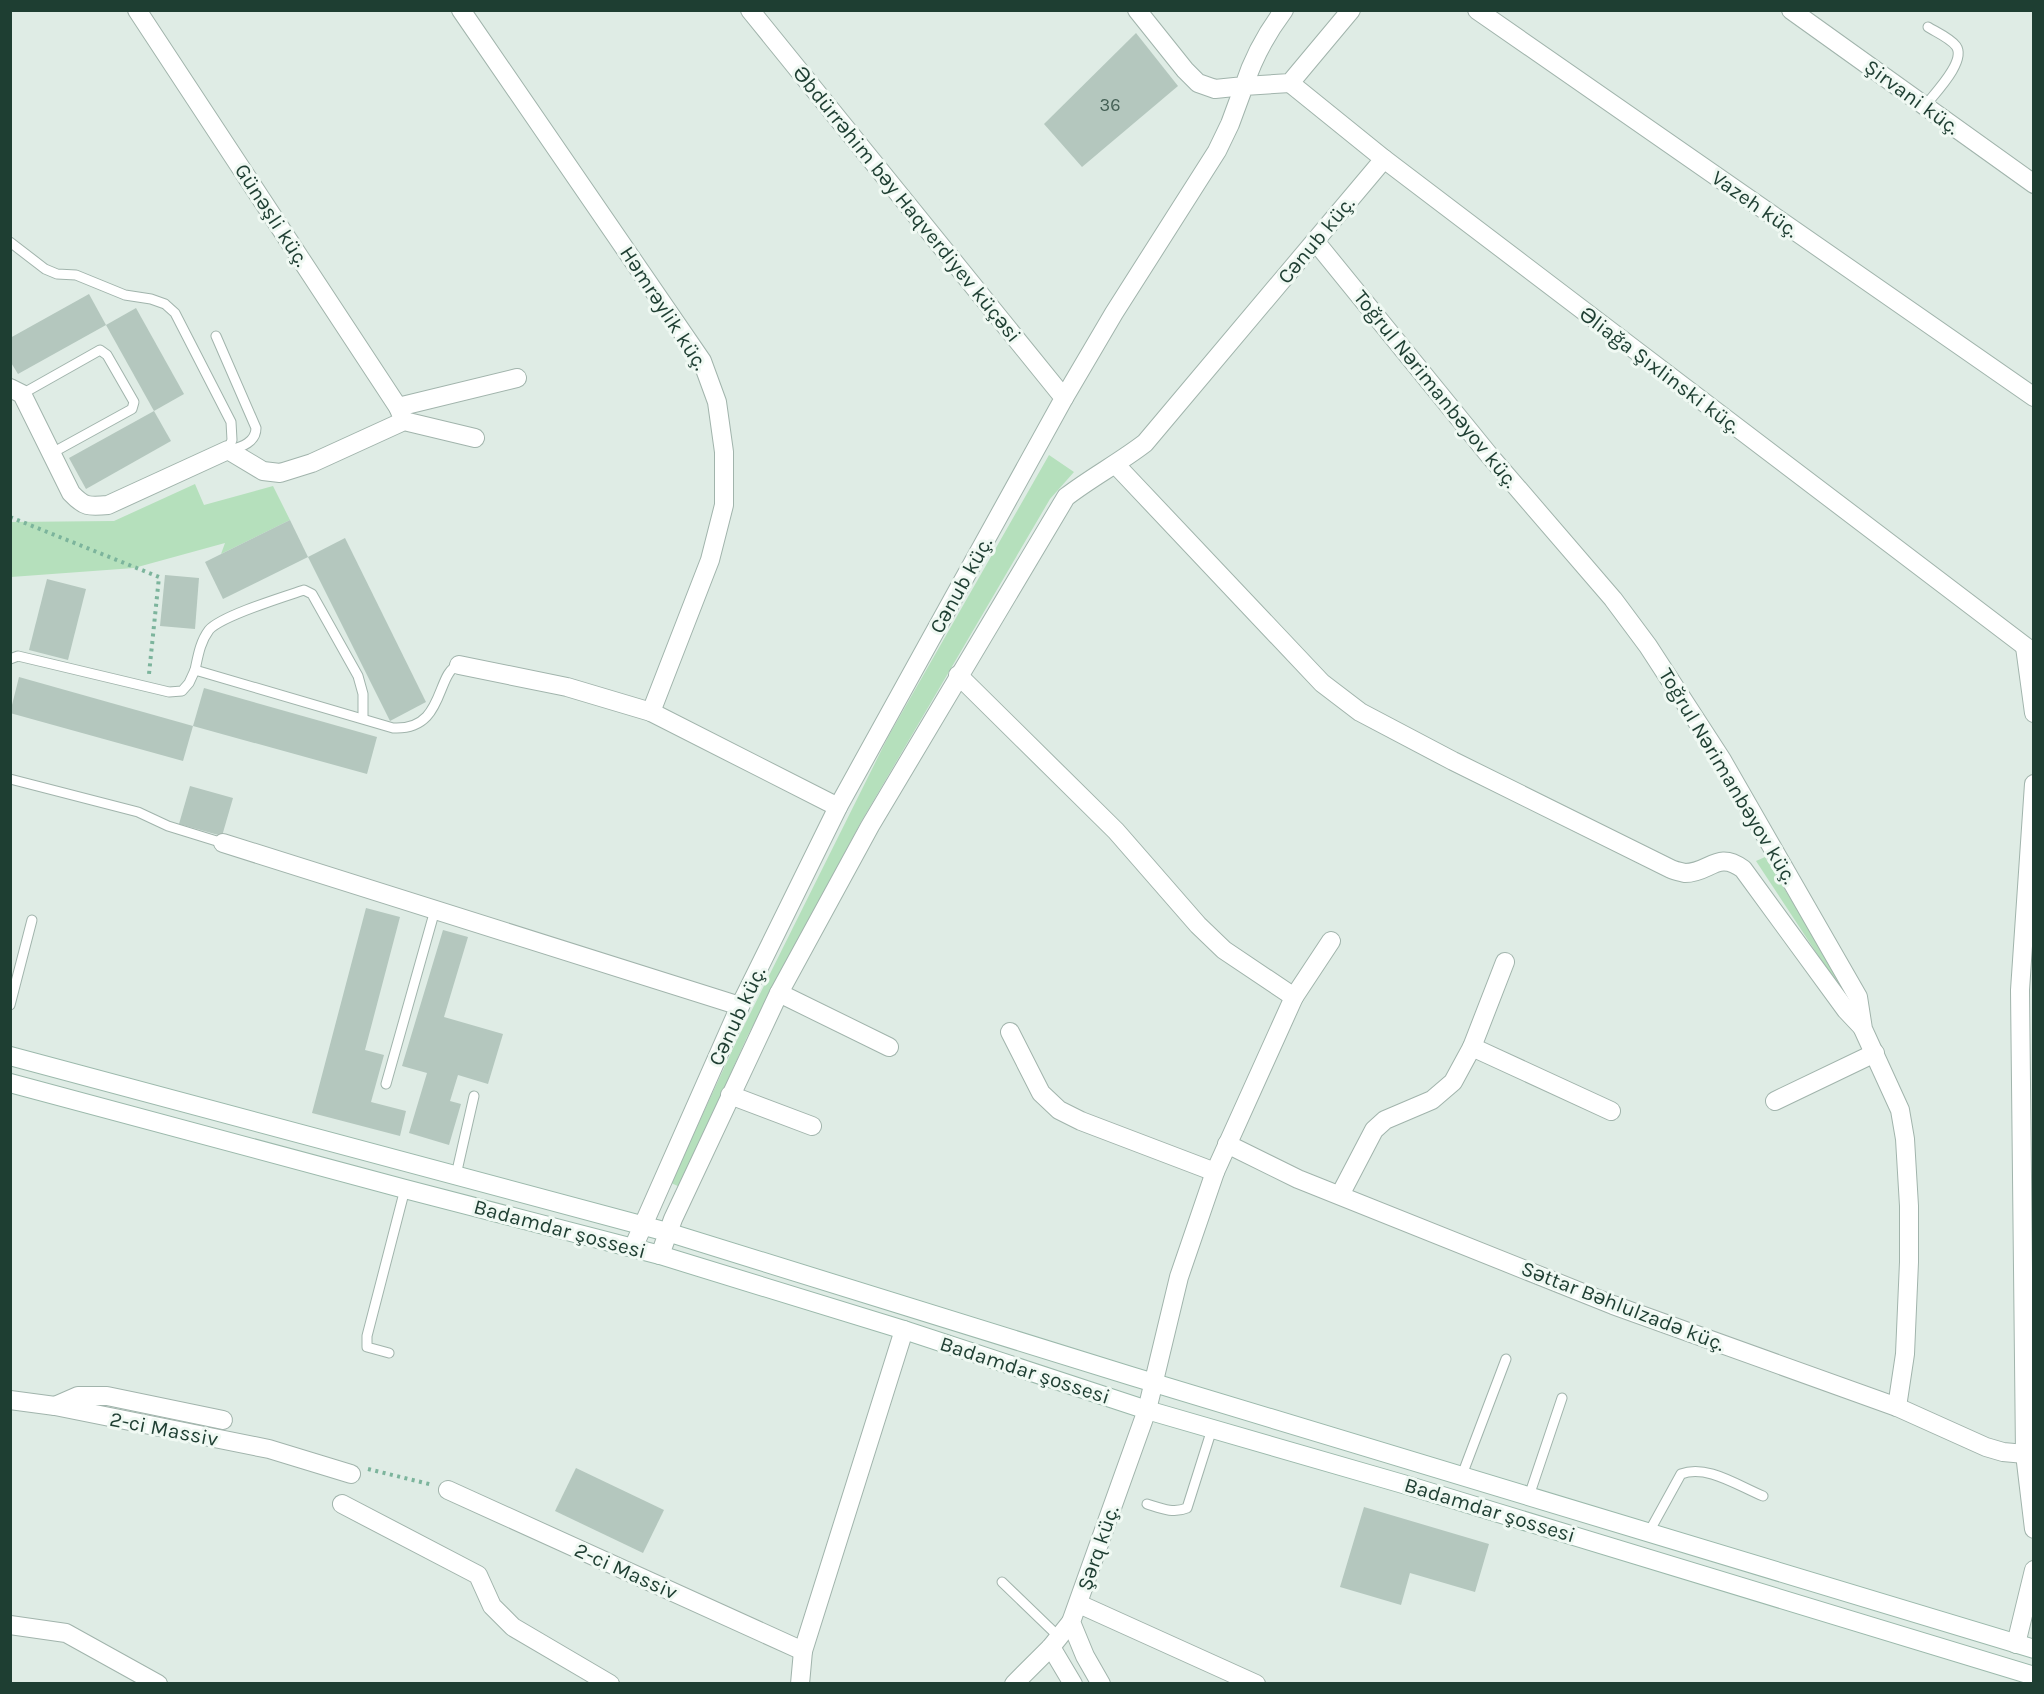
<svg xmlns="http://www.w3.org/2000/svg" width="2044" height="1694" font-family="Karla,sans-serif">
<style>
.green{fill:#b5e0bc}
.building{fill:#b4c7be}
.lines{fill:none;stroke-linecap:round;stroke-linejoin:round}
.service-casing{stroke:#a1b4ac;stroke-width:11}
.minor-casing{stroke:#a1b4ac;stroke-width:20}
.tertiary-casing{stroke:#a1b4ac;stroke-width:20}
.secondary-casing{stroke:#9cb9ac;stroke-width:20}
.path{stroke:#7cb49c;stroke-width:4;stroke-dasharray:3 4.5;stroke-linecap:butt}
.service{stroke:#fff;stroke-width:9}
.minor{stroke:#fff;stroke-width:18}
.tertiary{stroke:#fff;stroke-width:18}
.secondary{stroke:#fff;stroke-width:18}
.labels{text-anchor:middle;stroke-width:6;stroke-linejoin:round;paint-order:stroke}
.number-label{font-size:18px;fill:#446055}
.street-label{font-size:21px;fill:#1e3e32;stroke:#f0f9f3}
</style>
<rect width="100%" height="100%" fill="#dfece5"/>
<g class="green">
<polygon points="1049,455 1074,472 1050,499 861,822 747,1037 680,1187 671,1183 736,1042 888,737"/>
<polygon points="195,484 204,505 273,486 290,520 221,554 225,543 134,568 11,577 10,522 114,521"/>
<polygon points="1765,857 1854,1002 1850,1004 1756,861"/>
</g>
<g class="building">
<polygon points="1136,33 1178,86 1082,167 1044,124"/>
<polygon points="89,294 106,325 18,374 10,361 10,338"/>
<polygon points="136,308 184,394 154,411 106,325"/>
<polygon points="154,411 171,441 86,489 69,458"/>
<polygon points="290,520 308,557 223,599 205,562"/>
<polygon points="345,538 426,702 390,721 308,557"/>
<polygon points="165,575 199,578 195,629 160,626"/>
<polygon points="47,579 86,589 68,660 29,650"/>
<polygon points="19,677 193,726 183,761 10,713"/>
<polygon points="204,688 377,737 367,774 193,726"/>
<polygon points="190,786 233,798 222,836 179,824"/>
<polygon points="366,908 400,917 365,1050 384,1055 371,1102 406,1111 400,1136 312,1113"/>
<polygon points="443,930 468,937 444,1017 503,1034 488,1084 458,1075 450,1101 461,1104 449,1145 409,1133 427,1073 402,1066"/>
<polygon points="576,1468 664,1510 643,1553 555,1511"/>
<polygon points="1364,1507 1489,1544 1475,1592 1410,1573 1401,1605 1340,1587"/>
</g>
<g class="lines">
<defs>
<g id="service">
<path d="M 1925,106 C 1934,94 1967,61 1956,46 C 1950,38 1936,32 1928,27"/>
<polyline points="10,242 45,269 57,274 76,275 125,295 151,299 165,304 175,313 231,422 232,440 228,450"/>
<path d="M 216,336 L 256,428 C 256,442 242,447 230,450"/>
<polyline points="22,394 100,350 107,355 134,402 132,409 52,453"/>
<path d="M 10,659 L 18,656 L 169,692 L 182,691 L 189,683 L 195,670 L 393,728 C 446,731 435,672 459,665"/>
<path d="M 195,670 C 198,656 200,642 209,630 C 221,616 283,597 304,590 L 312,594 L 358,676 L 363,694 L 363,718"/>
<polyline points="10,779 138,812 168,826 223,843"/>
<polyline points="10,1005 32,920"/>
<polyline points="386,1084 435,910"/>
<polyline points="456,1175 474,1096"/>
<polyline points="389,1353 367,1347 367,1336 405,1189"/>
<polyline points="1462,1475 1506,1359"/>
<polyline points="1529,1496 1562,1398"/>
<path d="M 1147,1504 C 1160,1508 1173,1514 1187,1508 L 1212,1429"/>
<path d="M 1649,1532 L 1681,1474 C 1707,1464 1738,1486 1763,1496"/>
<polyline points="1002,1582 1058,1636"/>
</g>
<g id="minor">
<polyline points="137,10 398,407 404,421"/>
<polyline points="461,10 702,361 717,402 724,452 724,505 710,560 651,712"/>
<path d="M 1137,10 L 1185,70 L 1198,83 L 1215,89 L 1244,86 C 1253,58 1266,34 1284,10"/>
<polyline points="1477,10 2034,397"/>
<polyline points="1791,10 2034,184"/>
<polyline points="1290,83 1384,159 2034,653"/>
<polyline points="1315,241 1489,455 1613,599 1648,646 1722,760 1858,997 1863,1029 1900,1110 1905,1139 1909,1206 1909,1262 1905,1354 1897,1407"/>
<path d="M 10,388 L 22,394 L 71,493 C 84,507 89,507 108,505 L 228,450 L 263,471 L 280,473 L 312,463 L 404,421 L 475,438"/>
<polyline points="1064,398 1114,313 1217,151 1230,124 1244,86 1290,83 1351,10"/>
<polyline points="398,407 517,378"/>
<path d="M 1116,465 L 1322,683 L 1360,712 L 1453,761 L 1671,869 C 1675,871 1681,872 1685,873 C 1710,873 1717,850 1743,869 L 1846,1010 L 1862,1027"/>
<polyline points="2025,647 2034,713"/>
<polyline points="459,665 567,687 651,712 838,807"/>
<polyline points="958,675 1116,831 1198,925 1224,950 1294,997"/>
<polyline points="2034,784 2020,990 2025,1454 2034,1529"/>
<polyline points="223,843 740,1006"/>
<polyline points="779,993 889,1047"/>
<polyline points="1010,1032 1041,1093 1059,1110 1081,1121 1215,1172"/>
<polyline points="1472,1047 1611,1111"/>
<polyline points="730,1095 812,1126"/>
<polyline points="1775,1101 1875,1053"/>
<polyline points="1227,1144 1298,1179 1613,1305 1897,1407 1986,1447 2003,1452 2025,1454"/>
<polyline points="1340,1195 1374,1130 1385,1120 1432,1100 1453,1082 1472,1047 1505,962"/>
<path d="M 660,1255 L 673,1219 L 779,993 L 870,826 L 1066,497 C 1092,477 1119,463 1145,443 L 1384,159"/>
<polyline points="10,1400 55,1406 269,1449 351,1474"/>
<polyline points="55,1406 78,1396 107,1396 223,1420"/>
<polyline points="448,1490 803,1651"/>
<polyline points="342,1504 478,1575 492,1606 513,1627 610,1684"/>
<polyline points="1079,1604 1256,1684"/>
<polyline points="10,1625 66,1633 158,1684"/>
<polyline points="2016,1644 2034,1570"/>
<polyline points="1051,1647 1073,1684"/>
<polyline points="800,1684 803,1651 904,1330"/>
<polyline points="1014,1684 1051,1647 1071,1622"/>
<polyline points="1101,1684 1085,1656 1071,1622 1147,1410 1179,1277 1215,1172 1294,997 1331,941"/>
</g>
<polyline id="tertiary" points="633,1248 740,1006 838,807 1064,398 750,10"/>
<g id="secondary">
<polyline points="10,1056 667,1232 1131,1376 2034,1649"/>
<polyline points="10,1083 405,1189 660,1255 904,1330 1147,1410 1403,1484 2034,1676"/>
</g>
</defs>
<use href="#service" class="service-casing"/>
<use href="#minor" class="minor-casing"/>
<use href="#tertiary" class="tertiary-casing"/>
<use href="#secondary" class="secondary-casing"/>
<g class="path">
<polyline points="10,517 159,577 149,674"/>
<polyline points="368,1469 433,1485"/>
</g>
<use href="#service" class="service"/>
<use href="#minor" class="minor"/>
<use href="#tertiary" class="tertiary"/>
<use href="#secondary" class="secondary"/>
</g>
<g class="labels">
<g class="number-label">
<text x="1110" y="111">36</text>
</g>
<g class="street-label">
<text transform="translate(1912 97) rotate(36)" y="7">Şirvani küç.</text>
<text transform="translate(907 204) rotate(51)" y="7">Əbdürrəhim bəy Haqverdiyev küçəsi</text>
<text transform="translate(1755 204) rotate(35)" y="7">Vazeh küç.</text>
<text transform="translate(272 215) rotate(57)" y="7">Günəşli küç.</text>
<text transform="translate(1316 240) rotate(-50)" y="7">Cənub küç.</text>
<text transform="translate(664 308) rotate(57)" y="7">Həmrəylik küç.</text>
<text transform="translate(1660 370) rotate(37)" y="7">Əliağa Şıxlinski küç.</text>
<text transform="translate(1436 389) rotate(51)" y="7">Toğrul Nərimanbəyov küç.</text>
<text transform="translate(961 585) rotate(-61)" y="7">Cənub küç.</text>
<text transform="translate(1728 776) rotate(59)" y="7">Toğrul Nərimanbəyov küç.</text>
<text transform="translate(737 1016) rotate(-65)" y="7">Cənub küç.</text>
<text transform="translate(560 1229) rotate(15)" y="7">Badamdar şossesi</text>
<text transform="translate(1623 1306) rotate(21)" y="7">Səttar Bəhlulzadə küç.</text>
<text transform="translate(1025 1370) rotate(18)" y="7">Badamdar şossesi</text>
<text transform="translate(164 1429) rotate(11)" y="7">2-ci Massiv</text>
<text transform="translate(1490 1510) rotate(17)" y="7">Badamdar şossesi</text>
<text transform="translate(1098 1548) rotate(-71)" y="7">Şərq küç.</text>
<text transform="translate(626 1571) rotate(24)" y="7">2-ci Massiv</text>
</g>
</g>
<rect width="2044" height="1694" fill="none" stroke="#1e3e32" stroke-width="24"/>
</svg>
